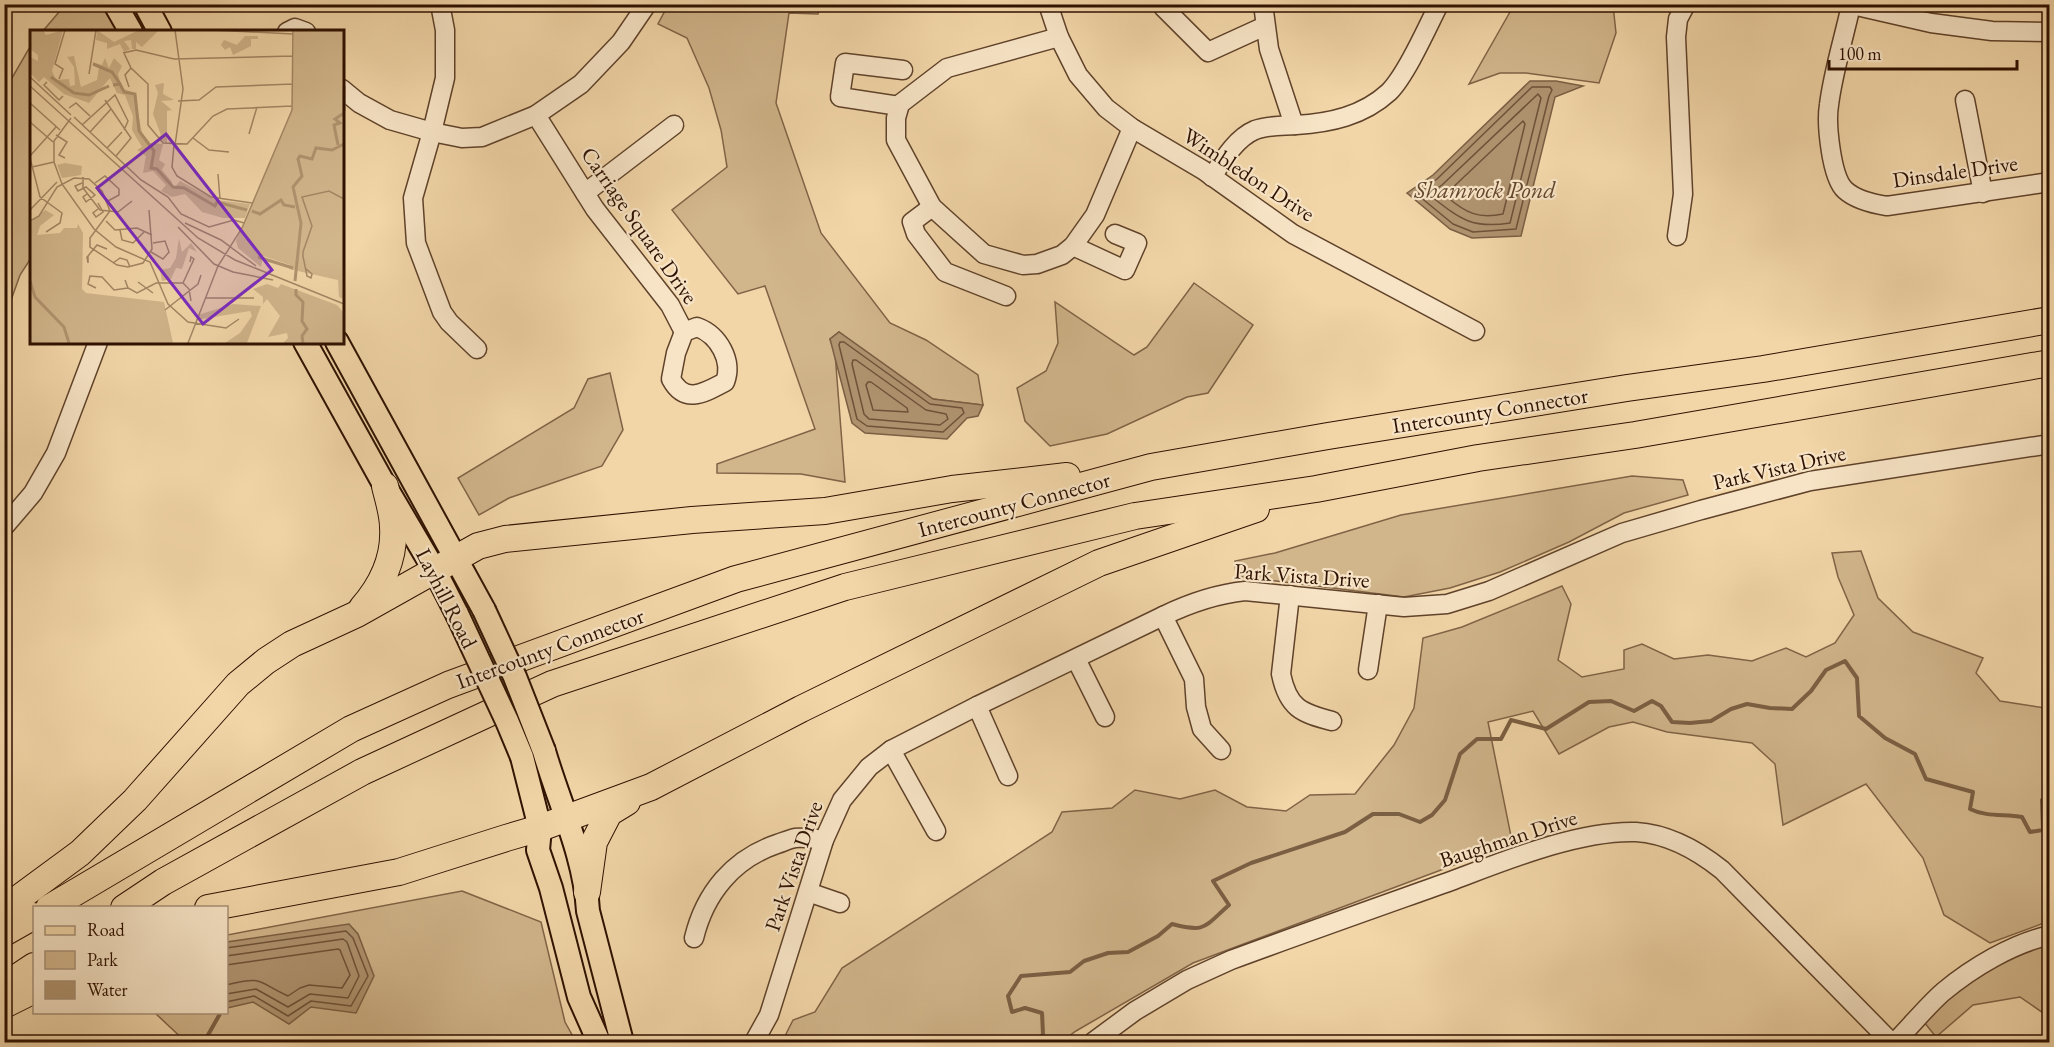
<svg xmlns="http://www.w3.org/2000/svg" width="2054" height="1047" font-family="'EB Garamond',serif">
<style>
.green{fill:#d1b58b;stroke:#806346;stroke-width:1.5}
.water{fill:#af936f;stroke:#7b5f43;stroke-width:1.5}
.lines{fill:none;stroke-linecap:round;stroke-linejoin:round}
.shore{stroke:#6e5238;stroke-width:1.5}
.stream{stroke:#7b5f43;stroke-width:4}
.minor-casing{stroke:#5f422a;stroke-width:21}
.major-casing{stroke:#2e1100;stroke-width:26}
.highway-casing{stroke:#2e1100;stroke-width:28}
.minor{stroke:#f7e4c6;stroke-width:18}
.major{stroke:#f2d6a8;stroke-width:22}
.highway{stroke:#f2d6a8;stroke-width:26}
.major-bridge-casing{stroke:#2e1100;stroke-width:26;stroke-linecap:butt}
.major-bridge{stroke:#f2d6a8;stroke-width:22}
.labels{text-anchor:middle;stroke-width:4.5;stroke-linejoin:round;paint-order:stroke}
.street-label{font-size:22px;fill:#2e1100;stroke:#f7e4c6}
.water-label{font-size:24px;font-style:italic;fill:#62452c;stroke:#f7e4c6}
.inset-river{fill:none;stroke:#af936f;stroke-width:3}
.inset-road{fill:none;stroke:#a48765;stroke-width:1.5}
.view{fill:#7b2cbf;fill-opacity:0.15;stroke:#7b2cbf;stroke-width:3}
.inset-edge{fill:none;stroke:#2e1100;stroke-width:3}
</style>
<rect width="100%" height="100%" fill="#f2d6a8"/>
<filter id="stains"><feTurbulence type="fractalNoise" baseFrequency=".00333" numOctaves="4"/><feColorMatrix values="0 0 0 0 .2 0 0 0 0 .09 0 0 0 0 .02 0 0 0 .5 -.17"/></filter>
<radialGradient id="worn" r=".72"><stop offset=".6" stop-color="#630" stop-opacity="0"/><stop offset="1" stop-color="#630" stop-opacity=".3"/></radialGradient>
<g class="green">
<polygon points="65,5 115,5 120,31 42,32"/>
<polygon points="668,5 820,5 818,14 789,13 776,103 821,233 890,323 926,340 978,375 983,405 933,399 839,332 830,339 835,353 845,482 801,474 717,473 717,464 815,429 765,286 738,294 672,210 727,167 721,130 709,88 687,38 658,24"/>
<polygon points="1514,5 1613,5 1616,33 1599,83 1526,73 1500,73 1469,84"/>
<polygon points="31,45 31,258 20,275 5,317 5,90"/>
<polygon points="1194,283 1253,325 1208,393 1187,397 1107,434 1050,446 1025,421 1017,388 1046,371 1058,343 1055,302 1134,355 1147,347"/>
<polygon points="610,373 623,430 602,466 509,498 479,515 458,478 574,408 588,379"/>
<polygon points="1632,476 1683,480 1688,495 1624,513 1569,542 1500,572 1450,588 1404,597 1236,576 1235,561 1275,553 1401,515"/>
<polygon points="1861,551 1878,598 1913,632 1983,658 1976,673 2000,701 2045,708 2049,700 2050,913 2044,923 1990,943 1944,915 1923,858 1866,784 1783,825 1775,764 1752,743 1667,732 1633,722 1609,727 1559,754 1533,711 1488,722 1512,841 1449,867 1193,963 1076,1031 1061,1042 782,1042 793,1020 815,1012 842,968 1052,832 1062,812 1112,808 1135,790 1180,799 1215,790 1247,807 1286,811 1310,795 1355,794 1394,745 1414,708 1423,638 1462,627 1562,586 1571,604 1558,660 1582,677 1624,669 1624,650 1642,644 1674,659 1708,655 1752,661 1786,648 1806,657 1835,643 1854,615 1838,577 1832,553"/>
<polygon points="462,891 541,922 565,1022 576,1042 186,1042 155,1013 226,1012 227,935"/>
<polygon points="2040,947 2049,947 2049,1017 2020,997 1973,1005 1936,1037 1924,1022 1963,985 2000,961"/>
</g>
<g class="water">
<polygon points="1530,81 1556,81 1583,86 1555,97 1521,236 1472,238 1450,229 1407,193 1433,175"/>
<polygon points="839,332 933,399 983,405 978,416 967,418 947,439 865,433 852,423 830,339"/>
<polygon points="349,924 358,934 374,976 356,1013 311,1007 289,1024 253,1002 227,1008 227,942"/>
</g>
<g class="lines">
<g class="shore">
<polygon points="1532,87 1550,87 1552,90 1549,96 1516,229 1473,232 1453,224 1419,196 1419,193 1437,179"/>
<path d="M 1538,94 L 1541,98 L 1510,223 C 1472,229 1460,219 1432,197 L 1432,192 L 1442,185 Z"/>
<path d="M 1523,121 L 1525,124 L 1503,214 C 1478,219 1466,213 1447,197 L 1447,193 Z"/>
<polygon points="840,342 844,342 930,404 962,408 964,413 943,432 867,426 857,419 839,345"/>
<polygon points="853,360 856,360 926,410 946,414 948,419 940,425 869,419 864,414 852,364"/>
<polygon points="868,382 871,382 907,408 908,412 873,410 866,385"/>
<polyline points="226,948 346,931 353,938 368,976 351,1006 311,1001 288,1016 254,996 226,1002"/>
<polyline points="226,956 343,939 347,942 359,976 348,998 310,994 288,1007 256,989 226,994"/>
<path d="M 226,965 L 338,949 L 340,950 L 350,975 L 342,988 L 309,985 L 300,988 L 288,996 C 256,981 264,976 226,985"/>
</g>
<g class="stream">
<polyline points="204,1042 221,1012"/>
<polyline points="993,1042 1000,1037 1017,1042"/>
<path d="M 1034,1042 L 1043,1034 L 1042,1013 L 1025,1008 L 1012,1012 L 1008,996 L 1021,976 L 1070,972 L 1084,961 L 1108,953 L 1128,952 L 1158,936 L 1172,924 C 1206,933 1204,927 1229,905 L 1213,881 L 1251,863 L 1345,832 L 1373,814 L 1399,814 L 1420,822 L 1432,815 L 1445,800 L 1460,754 L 1477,739 L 1501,739 L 1511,720 L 1546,729 L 1589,702 L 1611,701 L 1634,711 L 1652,701 L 1661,706 L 1672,722 L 1690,723 L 1711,721 L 1731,709 L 1747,704 L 1770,708 L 1792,709 L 1811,691 L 1826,670 L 1845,661 L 1857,678 L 1859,716 L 1885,738 L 1915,754 L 1926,779 L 1973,792 L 1970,809 C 1986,817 2004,814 2022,817 L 2030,832 L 2043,830 L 2042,800 L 2050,798"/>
</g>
<defs>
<g id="minor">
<polyline points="440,4 445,30 445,78 432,132 413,198 416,243 442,312 449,322 477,349"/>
<polyline points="1048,4 1059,37 1078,75 1106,108 1132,128 1203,170 1293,234 1475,331"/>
<polyline points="1263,4 1269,49 1294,125"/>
<polyline points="1848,4 1931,23 1992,31 2050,32"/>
<path d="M 1851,5 C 1844,38 1833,72 1829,105 C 1826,123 1831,177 1845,190 C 1856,200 1874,204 1887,206 L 2050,182"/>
<polyline points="1163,7 1208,52 1265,26"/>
<polyline points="287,32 295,28 306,32"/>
<polyline points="1059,37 947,68 900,104 896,118 896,140 932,207 984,254 1023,265 1037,264 1062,255 1073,246 1095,215 1132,128"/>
<polyline points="342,89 359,103 390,120 432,132 462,138 482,137 536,115 581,84 621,42 647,4"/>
<polyline points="1965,100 1983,193"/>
<polyline points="899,106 840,97 845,63 903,70"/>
<polyline points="536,115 595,209 670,305 684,332"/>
<path d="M 1212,177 C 1223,160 1236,138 1255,130 C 1268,125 1283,126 1296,125 C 1330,123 1363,116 1389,92 C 1406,75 1427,28 1439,4"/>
<polyline points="585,193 674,125"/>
<polyline points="932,207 912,222 916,234 945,272 1006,296"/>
<polyline points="1677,236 1683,194 1676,37 1678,19 1686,4"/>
<polyline points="1073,246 1125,270 1137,243 1115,234"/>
<path d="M 697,327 C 719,335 733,361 725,382 C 704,393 685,405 671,379 L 676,353 L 684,332 Z"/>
<polyline points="4,527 33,493 56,453 98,342"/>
<path d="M 1290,595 L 1281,674 C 1288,708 1301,713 1332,721"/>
<polyline points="1163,616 1194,679 1196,707 1202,729 1221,750"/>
<polyline points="1076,659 1105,717"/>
<polyline points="1368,670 1378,604"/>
<polyline points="977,706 1008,776"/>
<polyline points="891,750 936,831"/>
<polyline points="808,892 840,903"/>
<path d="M 694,938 C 705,893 733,859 777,844 C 783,842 790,839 795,838 C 804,837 815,839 824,840"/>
<path d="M 754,1042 L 769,1015 L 824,840 L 842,800 L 869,767 L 891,750 L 977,706 L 1163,616 C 1190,603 1216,594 1245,591 L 1404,607 L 1447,604 L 1489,591 L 1622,533 L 1701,510 L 1810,481 L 2050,444"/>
<path d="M 1093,1042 L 1135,1011 L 1187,980 L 1231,960 C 1304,933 1378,907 1451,881 C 1504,861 1579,830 1636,832 C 1669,834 1697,850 1722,870 L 1891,1042"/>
<path d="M 1895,1042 C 1911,1026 1926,1007 1943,992 C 1973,967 2012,944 2050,935"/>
</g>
<g id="major">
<polyline points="115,4 131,32"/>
<polyline points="145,4 160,32"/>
<polyline points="305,342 385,486 435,571 457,614"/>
<polyline points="337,342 484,610"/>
<path d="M 544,751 C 559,803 585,856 588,911 L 622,1042"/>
<polyline points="522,757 540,828 538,850 551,888 579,997 599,1042"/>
</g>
<g id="highway">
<path d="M 362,608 C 382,585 395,558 393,527 C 393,514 388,499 385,486"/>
<polyline points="587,892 594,842 609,813 627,802"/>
<polyline points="49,908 351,729 448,685 736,579 1151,467 1328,436 1627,388 1763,369 2050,320"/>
<polyline points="124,908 163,882 362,772 552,684 845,587 1135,516 1316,489 1478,458 1635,435 2050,363"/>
<polyline points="208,908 399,872 506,838 540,828 651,787 801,709 1099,563 1256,509"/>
<polyline points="4,909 80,853 135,800 238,684 266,661 292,644 357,614 478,546 505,539 692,520 825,511 952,489 1067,476"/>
<polyline points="4,933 34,916"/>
<polyline points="4,986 34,966"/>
<polyline points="4,1005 34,990"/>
</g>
</defs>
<use href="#minor" class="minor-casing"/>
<use href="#major" class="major-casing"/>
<use href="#highway" class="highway-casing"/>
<use href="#minor" class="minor"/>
<use href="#major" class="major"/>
<use href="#highway" class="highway"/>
<defs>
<g id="major-bridge">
<polyline points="484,610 515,677 544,751"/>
<polyline points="457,614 507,721 522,757"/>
</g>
</defs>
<use href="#major-bridge" class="major-bridge-casing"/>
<use href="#major-bridge" class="major-bridge"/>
</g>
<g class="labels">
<g class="street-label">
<text transform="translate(1955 171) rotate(-8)" y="8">Dinsdale Drive</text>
<text transform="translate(1249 174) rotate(33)" y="8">Wimbledon Drive</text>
<text transform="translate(640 225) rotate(55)" y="8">Carriage Square Drive</text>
<text transform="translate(1490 410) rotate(-9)" y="8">Intercounty Connector</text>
<text transform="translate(1779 467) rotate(-13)" y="8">Park Vista Drive</text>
<text transform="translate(1014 504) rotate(-15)" y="8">Intercounty Connector</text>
<text transform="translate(1302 575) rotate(4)" y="8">Park Vista Drive</text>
<text transform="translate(447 598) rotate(63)" y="8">Layhill Road</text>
<text transform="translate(550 648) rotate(-20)" y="8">Intercounty Connector</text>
<text transform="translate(1508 838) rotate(-18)" y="8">Baughman Drive</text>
<text transform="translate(793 866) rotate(-71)" y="8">Park Vista Drive</text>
</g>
<g class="water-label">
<text x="1485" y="198">Shamrock Pond</text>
</g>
</g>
<g transform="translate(30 30)">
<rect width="314" height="314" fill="#f2d6a8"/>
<path d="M 0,0 L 13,0 L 16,5 L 33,0 L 22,41 L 26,50 L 39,49 L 40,56 L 45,55 L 44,37 L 37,27 L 44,26 L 51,57 L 67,50 L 69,37 L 62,32 L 72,35 L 75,28 L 79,38 L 84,28 L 92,36 L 88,44 L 92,58 L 104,63 L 112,103 L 120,113 L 133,114 L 129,130 L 135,134 L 132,140 L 142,152 L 141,156 L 144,158 L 150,151 L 186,170 L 220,174 L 215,188 L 193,188 L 172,182 L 155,164 L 142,167 L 131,161 L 136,155 L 123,141 L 113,143 L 116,126 L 107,120 L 112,117 L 102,100 L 103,86 L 95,65 L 87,63 L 80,48 L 59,73 L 34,64 L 14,47 L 9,52 L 0,43 L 0,27 L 8,31 L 8,25 L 0,19 ZM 67,0 L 84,12 L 109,0 L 128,1 L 112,17 L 106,12 L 106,19 L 102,19 L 101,10 L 94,11 L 100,19 L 94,22 L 90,14 L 77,19 L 77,13 L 66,10 ZM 264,0 L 313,0 L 313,269 L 309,267 L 308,250 L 259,239 L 260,235 L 233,226 L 231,237 L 208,218 L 206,211 L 262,81 ZM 215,6 L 228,6 L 228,9 L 221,9 L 221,16 L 203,25 L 200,17 L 195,20 L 191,15 L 194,10 L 207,15 ZM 134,53 L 133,64 L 144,70 L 131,71 L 142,80 L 137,81 L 137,114 L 128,108 L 131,105 L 123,84 L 128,63 L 125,55 ZM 35,133 L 52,136 L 51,145 L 32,148 L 27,135 ZM 15,180 L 24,185 L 10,196 L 7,205 L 30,203 L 34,198 L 47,198 L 48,194 L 53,203 L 52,259 L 56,263 L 134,272 L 143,313 L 0,313 L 0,193 ZM 149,208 L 152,222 L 161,213 L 167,222 L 159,218 L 152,239 L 146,238 L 141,249 L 132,251 L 130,240 L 140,238 L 146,228 ZM 237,254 L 248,258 L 251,254 L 307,275 L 313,282 L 313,313 L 253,313 L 258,308 L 257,303 L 238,307 L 250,286 L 237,269 L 233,274 L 233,267 L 223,259 ZM 203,274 L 231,276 L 217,313 L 195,313 L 210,303 L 222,286 L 220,281 L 166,290 L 168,285 Z" fill="#d1b58b"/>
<path class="inset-river" d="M 63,34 L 82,42 L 90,54M 21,47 L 44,63 L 59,65 L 79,56M 83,55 L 90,54 L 94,62 L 105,64 L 109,101 L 124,121 L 121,138 L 127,139 L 143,157 L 154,158 L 185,176 L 187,172 L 217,180M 314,56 L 314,81M 308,115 L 304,95 L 310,93 L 305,89 L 314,83M 222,181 L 230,184 L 251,170 L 254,175 L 265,177M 228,227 L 263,238M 0,251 L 5,267 L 34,297 L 39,313M 265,251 L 271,193 L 263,157 L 272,146 L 268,129 L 270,126 L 282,129 L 286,118 L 302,120 L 314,114M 266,259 L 266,265 L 273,272 L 272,291 L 277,299 L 272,306 L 273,313"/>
<path class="inset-road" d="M 183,0 L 263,4M 93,23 L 106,20 L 144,29 L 263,26M 94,23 L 101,38 L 118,54 L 118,95 L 133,113 L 157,114 L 183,86 L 197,79 L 262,76M 59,44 L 66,0M 0,47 L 41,85M 29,49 L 33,39 L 25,34 L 35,0M 17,52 L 14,55 L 29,70 L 33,66M 0,56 L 168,208 L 205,230 L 314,274M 99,57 L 95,45 L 101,38M 75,70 L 101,108 L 86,126M 148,71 L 169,70 L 186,57 L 263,54M 0,73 L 30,100M 39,78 L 46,73 L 60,86M 44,87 L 111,150 L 138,167 L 151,184 L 179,197 L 204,190 L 214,193M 41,88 L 24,111 L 24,132 L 32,154 L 64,199 L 86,217 L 120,232 L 138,274 L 158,292 L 196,298 L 209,289M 0,92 L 23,112M 52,95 L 85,65 L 98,91 L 94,100M 60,102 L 81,79M 219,104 L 227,77M 26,105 L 37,112 L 29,125 L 35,128M 163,108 L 179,120 L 199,122M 144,115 L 142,137 L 147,146 L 181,167 L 222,173M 145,115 L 153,59 L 145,0M 77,118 L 92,102M 0,126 L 26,97M 0,128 L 10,167 L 32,183 L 30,193 L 16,202M 2,137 L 24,132M 188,144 L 190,169M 53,147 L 53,158 L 70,180 L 88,182 L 102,171M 52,153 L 45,156 L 48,161 L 56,157 L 65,165 L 56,172 L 53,167 L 57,164M 65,153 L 75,146 L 89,159 L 89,165 L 78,171M 68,173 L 73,182 L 66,187 L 63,183 L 68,179M 0,180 L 27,152M 0,191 L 9,186 L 27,157 L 44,148 L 59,149 L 72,161 L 80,181 L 60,208 L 60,217 L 87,235 L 98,237 L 113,233 L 122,219 L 119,180M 76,191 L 85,200 L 107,198 L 122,205M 155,193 L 191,210 L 226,236M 148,197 L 184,234 L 203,242 L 243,250M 90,200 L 92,210 L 103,213 L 114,202M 121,222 L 133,229 L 139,222 L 135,211 L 123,213M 58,226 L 58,233 L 57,227 L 58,226 L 67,215 L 77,219M 83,233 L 90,228 L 97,230 L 100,237M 275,238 L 282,244 L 281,248 L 277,246 L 274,231 L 273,227 L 273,222 L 282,196 L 272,167 L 299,161 L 314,169M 95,250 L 98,258 L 107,263 L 126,253 L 153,253 L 159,259 L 161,271M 108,252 L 123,263M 153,253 L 164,229 L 161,227 L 160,232M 66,258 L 58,254 L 60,246 L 72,247 L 84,260 L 98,258M 175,268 L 224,268M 135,280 L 168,254 L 171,245M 158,313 L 188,236 L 212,198 L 262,80 L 263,0"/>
<path class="view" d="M 136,104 L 242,240 L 173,294 L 67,158 Z"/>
<rect width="314" height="314" class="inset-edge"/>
</g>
<rect width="2054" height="1047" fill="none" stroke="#f2d6a8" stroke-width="24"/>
<rect x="6" y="6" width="2042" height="1035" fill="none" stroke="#2e1100" stroke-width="3"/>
<rect x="12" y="12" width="2030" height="1023" fill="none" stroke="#2e1100" stroke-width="1.5"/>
<rect x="33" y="906" width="195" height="108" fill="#f7e4c6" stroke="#a79077" stroke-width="1.5"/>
<rect x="45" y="926" width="30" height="9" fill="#f2d6a8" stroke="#a79077" stroke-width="1.5"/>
<text x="87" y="936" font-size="18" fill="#2e1100">Road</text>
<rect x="45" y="951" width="30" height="18" fill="#d1b58b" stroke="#a79077" stroke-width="1.5"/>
<text x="87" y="966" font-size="18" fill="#2e1100">Park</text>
<rect x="45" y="981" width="30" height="18" fill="#af936f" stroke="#a79077" stroke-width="1.5"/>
<text x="87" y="996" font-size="18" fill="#2e1100">Water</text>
<path d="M1829 60v9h188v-9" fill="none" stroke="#2e1100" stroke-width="3"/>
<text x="1838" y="60" font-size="18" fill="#2e1100" stroke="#f7e4c6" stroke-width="4.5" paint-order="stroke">100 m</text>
<rect width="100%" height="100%" filter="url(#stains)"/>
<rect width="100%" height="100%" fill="url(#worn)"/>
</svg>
